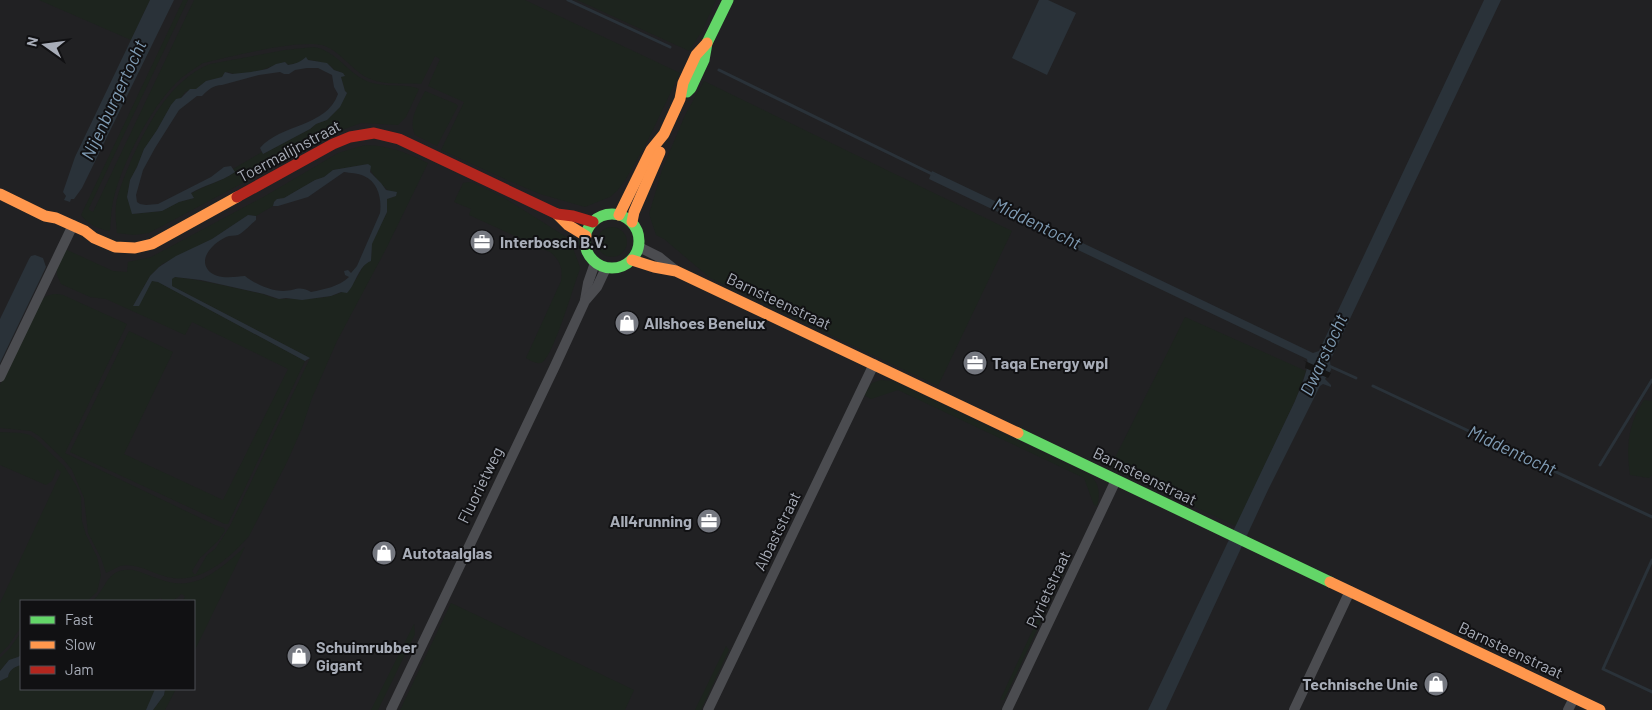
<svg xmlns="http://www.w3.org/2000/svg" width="1652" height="710" font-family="Barlow,sans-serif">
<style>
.built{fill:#212123;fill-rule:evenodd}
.green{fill:#1d241e;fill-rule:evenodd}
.water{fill:#2a3239}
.pier{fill:#171717}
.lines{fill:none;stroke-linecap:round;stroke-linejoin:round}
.stream{stroke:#2a3239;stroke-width:3}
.street{stroke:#4b4c50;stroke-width:10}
.fast{stroke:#63d668;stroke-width:11}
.slow{stroke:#ff974d;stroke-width:11}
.jam{stroke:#b3261e;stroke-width:11}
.labels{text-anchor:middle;stroke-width:4;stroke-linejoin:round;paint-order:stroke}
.street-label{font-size:16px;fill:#a8adb8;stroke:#111113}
.poi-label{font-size:16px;font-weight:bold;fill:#a8adb8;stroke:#111113;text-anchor:start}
.water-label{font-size:18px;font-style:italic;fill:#7f9bb3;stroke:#111113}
</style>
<rect width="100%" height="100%" fill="#171717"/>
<path class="built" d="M 0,0 L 1652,0 L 1652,710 L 0,710 ZM 21,601 L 194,601 L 194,689 L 21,689 Z"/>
<g class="green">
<polygon points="39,0 150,0 131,40"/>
<path d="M 183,0 L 188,0 L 89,208 L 89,210 L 93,212 L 194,0 L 525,0 L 680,73 L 648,140 L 626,179 L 617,191 L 610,197 L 585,207 L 540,194 L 507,180 L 441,150 L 464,102 L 428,86 L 440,59 L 435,56 L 421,84 C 402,83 377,86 361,74 C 350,66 338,51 325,46 C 301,38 230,57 203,63 C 194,69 184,75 176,83 C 150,109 123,162 114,197 C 111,208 111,220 110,231 C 100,230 87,224 81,215 Z"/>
<polygon points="577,0 716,0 702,31 689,51"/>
<path d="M 314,47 C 337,51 348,74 369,82 C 385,88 407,83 419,89 L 406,117 L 398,125 L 361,123 L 342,130 L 149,233 L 134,235 L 117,233 C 116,221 114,208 118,195 C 121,184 126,173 130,163 C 147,125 170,80 210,64 L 285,50 ZM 303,59 L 316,61 L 331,66 L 334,70 L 343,73 L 341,77 L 345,91 L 347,93 L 340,107 L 327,120 L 316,124 L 310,129 L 263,154 L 262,152 L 233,169 L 235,172 C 221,182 205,185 190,194 L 194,198 L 179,202 L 162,211 L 133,214 L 127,197 L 130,180 L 137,167 L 144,149 L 157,130 L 171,105 L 181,98 L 185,92 L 193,89 L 196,89 L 206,81 L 222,77 L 224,73 L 228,72 C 243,80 270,66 285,62 L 288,65 L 301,62 Z"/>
<polygon points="704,81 1012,231 938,386 710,278 664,239 656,235 649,214 662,170 685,115"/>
<path d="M 425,91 L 456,104 L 458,106 L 437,146 L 415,135 C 408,119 418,106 425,91 Z"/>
<path d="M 365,145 C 391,146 405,152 428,163 L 386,249 L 337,341 L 312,398 L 302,428 L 287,462 L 249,536 C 232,556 202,583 173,578 C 155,576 139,562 120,566 C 115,568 111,571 106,573 L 101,558 L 88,533 L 84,498 L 72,470 L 64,460 L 39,436 L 31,431 L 0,428 L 0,385 L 40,301 C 48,294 54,293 63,295 L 127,324 L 65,453 L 215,525 L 224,528 L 225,531 L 218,541 L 200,558 L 192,571 L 194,574 L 196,574 L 207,555 L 215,549 L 230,526 L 310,358 L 172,286 L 172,278 L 175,277 C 203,280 230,287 258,293 C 265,294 273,299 280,299 C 302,298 333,302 351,286 C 356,281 361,270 365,263 L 371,261 L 372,243 L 387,212 L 387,199 L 396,196 C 386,190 371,175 368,164 L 333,170 L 324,177 L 315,180 L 284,198 L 277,199 L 274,202 L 273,206 L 256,216 L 248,215 L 212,239 L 162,264 L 150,276 L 133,306 L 152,281 L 158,282 L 305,361 L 228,524 L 225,524 L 70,452 L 129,331 L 173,352 L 124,454 L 223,500 L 288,369 L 192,322 L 185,335 L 106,299 L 90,297 L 61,284 L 57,275 L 57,268 L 65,249 L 113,271 L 127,272 L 128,262 L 151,257 L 265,196 L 338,153 Z"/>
<path d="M 468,182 L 474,183 L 503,197 L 568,238 L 570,240 L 580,267 L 579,272 C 573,287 553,359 541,363 C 535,364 530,360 526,358 L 561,281 C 563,268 560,260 550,252 L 469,215 L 471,209 L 454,202 L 463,183 Z"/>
<circle cx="612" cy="242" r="15"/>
<polygon points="1185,317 1306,371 1295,401 1236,526 1110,468"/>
<path d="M 881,380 L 893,381 L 1090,475 C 1100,484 1100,494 1097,506 L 1094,505 L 1084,478 L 898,390 L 871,399 L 864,395 L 872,383 Z"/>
<path d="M 1644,400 L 1652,401 L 1652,475 L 1649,478 L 1630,475 C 1626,445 1628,425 1644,400 Z"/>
<polygon points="0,432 21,433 30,435 36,439 64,466 76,485 81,497 82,521 86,535 97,557 101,575 97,592 87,601 21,601 21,627 8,646 0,654 0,603 61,472 57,469 52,481 46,485 0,465"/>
<path d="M 245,547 L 194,652 L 194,601 L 183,601 L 185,596 L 181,594 C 175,601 171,602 162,600 L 161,598 L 151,601 L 93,601 C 107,587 107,567 133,570 C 146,573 160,581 174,583 C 203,587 225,564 245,547 Z"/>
<polygon points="1069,552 1072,553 1071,558 1004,700 1000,700"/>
<polygon points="451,603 634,690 625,710 400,710"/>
<polygon points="414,624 415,634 378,710 371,710"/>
<polygon points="21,632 21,655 18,657 9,660 0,671 0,658 10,648"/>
<polygon points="726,646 729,650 701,710 695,710"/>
<path d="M 21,665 L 21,689 L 155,689 L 155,690 L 146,710 L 0,710 L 0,681 L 8,677 C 9,670 14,667 21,665 Z"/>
<polygon points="165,689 176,689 165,710 153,710 164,695"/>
</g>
<g class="water">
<polygon points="150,0 174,0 82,188 74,199 71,199 70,202 64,200 66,196 63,192 75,157"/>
<polygon points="1039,0 1048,0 1076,13 1047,75 1012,58"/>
<path d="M 1484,0 L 1501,0 L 1330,361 L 1331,370 L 1325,379 L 1331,385 L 1331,387 L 1323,384 L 1320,386 L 1268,490 L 1166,710 L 1148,710 L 1295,401 C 1299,391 1310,367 1307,359 L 929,179 L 932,171 L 1313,353 L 1319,351 Z"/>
<path d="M 306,57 L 308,60 L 327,63 L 334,70 L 343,73 L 345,76 L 341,77 L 345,91 L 347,93 L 340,107 L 327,120 L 316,124 L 310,129 L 263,154 L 260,148 C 280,124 327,127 338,94 L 334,87 L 332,75 L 318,68 L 307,68 L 295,70 L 289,74 L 284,74 L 280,72 L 259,75 L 222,85 C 213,85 208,90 202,96 L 197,96 L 179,110 L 155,148 L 143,170 L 136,195 L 137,202 L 140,204 L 146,205 L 158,204 L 211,177 L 224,167 L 231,166 L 235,172 C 219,183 206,184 191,193 L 194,198 L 179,202 L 162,211 L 132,214 L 127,197 L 129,186 L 130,180 L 137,167 L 144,149 L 157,130 L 171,105 L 176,99 L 181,98 L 190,89 L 196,89 L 206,81 L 222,77 L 225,72 L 232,74 L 251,72 L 267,69 L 276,64 L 285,62 L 288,65 C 296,64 300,62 306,57 Z"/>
<path d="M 368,164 L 371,166 L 370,172 L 381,183 L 386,190 L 397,192 L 396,196 L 387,199 L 387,212 L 372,244 L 371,261 C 358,266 356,284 347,293 L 341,292 L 331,296 L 302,300 L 286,298 L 279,299 L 264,294 L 201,280 L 175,277 L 172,279 L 172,286 L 310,358 L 305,361 L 158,282 L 152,281 L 139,306 L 133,306 L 150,276 L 159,267 L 176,256 L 212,239 L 248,215 L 256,216 L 256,220 C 251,224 244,232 238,235 C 234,236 230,235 226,237 C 215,242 198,257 208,270 C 216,280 234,277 245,276 C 255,284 270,291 283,291 C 296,291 298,285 311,292 C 325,289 338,287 349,277 L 345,275 L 344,271 L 348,270 L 351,273 L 357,266 L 380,213 C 382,199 378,182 364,176 C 358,173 350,173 344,172 L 308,197 L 278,206 L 273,206 L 274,202 L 277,199 L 284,198 L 315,180 L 324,177 L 333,170 Z"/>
<polygon points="35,255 43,258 46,267 0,363 0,319 29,259 31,256"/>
<path d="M 21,655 L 21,665 C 14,667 9,670 8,677 L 0,681 L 0,671 L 9,660 L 18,657 Z"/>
<polygon points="155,689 165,689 164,695 153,710 146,710"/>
</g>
<polygon class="pier" points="1303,360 1331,373 1328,378 1305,368 1306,362"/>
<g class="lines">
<g class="stream">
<polyline points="568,0 670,47"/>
<polyline points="719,70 934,175"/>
<polyline points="1327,365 1356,378"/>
<polyline points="1373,386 1652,517"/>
<polyline points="1600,465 1652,380"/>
<polyline points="1652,560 1603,669 1652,692"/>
</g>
<g class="street">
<polyline points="639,247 659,257 675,270"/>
<polyline points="585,300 588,283 595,263"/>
<polyline points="0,377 73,225"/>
<polyline points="391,710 555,366 585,301 597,287 606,268"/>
<polyline points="708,710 874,364"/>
<polyline points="1007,710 1116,480"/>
<polyline points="1294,710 1350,591"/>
<polyline points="1568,710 1574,698"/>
</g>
<g class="fast">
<polyline points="687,92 691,88 704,60 707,43 728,0"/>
<circle cx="612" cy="241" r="27"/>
<polyline points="1018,433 1330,582"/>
</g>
<g class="slow">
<polyline points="0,194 45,216 56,218 85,231 94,238 115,247 135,248 152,244 237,197"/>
<polyline points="557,214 568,225 586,236"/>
<polyline points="619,215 651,150 664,134 680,99 683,83 696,55 707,43"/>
<polyline points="632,222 634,212 660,152"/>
<polyline points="632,260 654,267 676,271 1018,433"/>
<polyline points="1330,582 1600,710"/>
</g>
<polyline class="jam" points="237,197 333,144 350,137 374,133 399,139 557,214 573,216 593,222"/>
</g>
<defs>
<symbol id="office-disc" viewBox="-11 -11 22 22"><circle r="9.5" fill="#757880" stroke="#111113"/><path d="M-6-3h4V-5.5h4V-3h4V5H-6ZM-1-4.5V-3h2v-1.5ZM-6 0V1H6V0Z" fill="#fff"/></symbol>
<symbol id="shop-disc" viewBox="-11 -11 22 22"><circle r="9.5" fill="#757880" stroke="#111113"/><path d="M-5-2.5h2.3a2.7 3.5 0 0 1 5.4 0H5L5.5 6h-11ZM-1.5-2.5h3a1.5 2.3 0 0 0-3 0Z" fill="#fff"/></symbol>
</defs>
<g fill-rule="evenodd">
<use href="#office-disc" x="468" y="228" width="28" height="28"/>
<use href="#shop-disc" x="613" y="309" width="28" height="28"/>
<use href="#office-disc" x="961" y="349" width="28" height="28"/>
<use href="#office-disc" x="695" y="507" width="28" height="28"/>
<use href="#shop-disc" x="370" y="539" width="28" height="28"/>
<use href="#shop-disc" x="285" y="642" width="28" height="28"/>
<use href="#shop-disc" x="1422" y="670" width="28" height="28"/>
</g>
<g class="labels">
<g class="street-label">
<text transform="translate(289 151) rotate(-28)" y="6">Toermalijnstraat</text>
<text transform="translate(779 301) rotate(25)" y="6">Barnsteenstraat</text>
<text transform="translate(1145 476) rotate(26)" y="6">Barnsteenstraat</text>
<text transform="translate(480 485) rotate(-64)" y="6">Fluorietweg</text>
<text transform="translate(777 531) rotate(-64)" y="6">Albaststraat</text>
<text transform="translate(1048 589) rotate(-65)" y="6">Pyrietstraat</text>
<text transform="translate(1511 650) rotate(25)" y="6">Barnsteenstraat</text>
</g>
<g class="poi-label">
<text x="500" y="248">Interbosch B.V.</text>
<text x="644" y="329">Allshoes Benelux</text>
<text x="992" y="369">Taqa Energy wpl</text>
<text x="692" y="527" text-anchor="end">All4running</text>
<text x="402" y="559">Autotaalglas</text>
<text x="316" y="653">Schuimrubber<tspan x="316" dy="18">Gigant</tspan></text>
<text x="1418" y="690" text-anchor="end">Technische Unie</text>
</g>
<g class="water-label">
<text transform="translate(114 100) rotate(-65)" y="6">Nijenburgertocht</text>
<text transform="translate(1037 224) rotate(26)" y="6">Middentocht</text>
<text transform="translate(1324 355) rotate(-65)" y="6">Dwarstocht</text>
<text transform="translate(1512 451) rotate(25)" y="6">Middentocht</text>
</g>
</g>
<rect x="20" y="600" width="175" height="90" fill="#111113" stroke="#4d4f55"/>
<rect x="30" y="616" width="25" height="8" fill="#63d668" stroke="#4d4f55"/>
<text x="65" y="625" font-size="15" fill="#a8adb8">Fast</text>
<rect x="30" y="641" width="25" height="8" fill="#ff974d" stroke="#4d4f55"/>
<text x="65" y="650" font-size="15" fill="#a8adb8">Slow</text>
<rect x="30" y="666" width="25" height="8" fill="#b3261e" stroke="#4d4f55"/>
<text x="65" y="675" font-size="15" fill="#a8adb8">Jam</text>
<g transform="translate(45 45) rotate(284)" stroke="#111113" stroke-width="4" paint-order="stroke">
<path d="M0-4L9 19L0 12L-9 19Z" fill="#a8adb8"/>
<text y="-8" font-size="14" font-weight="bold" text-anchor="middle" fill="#a8adb8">N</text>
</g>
</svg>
